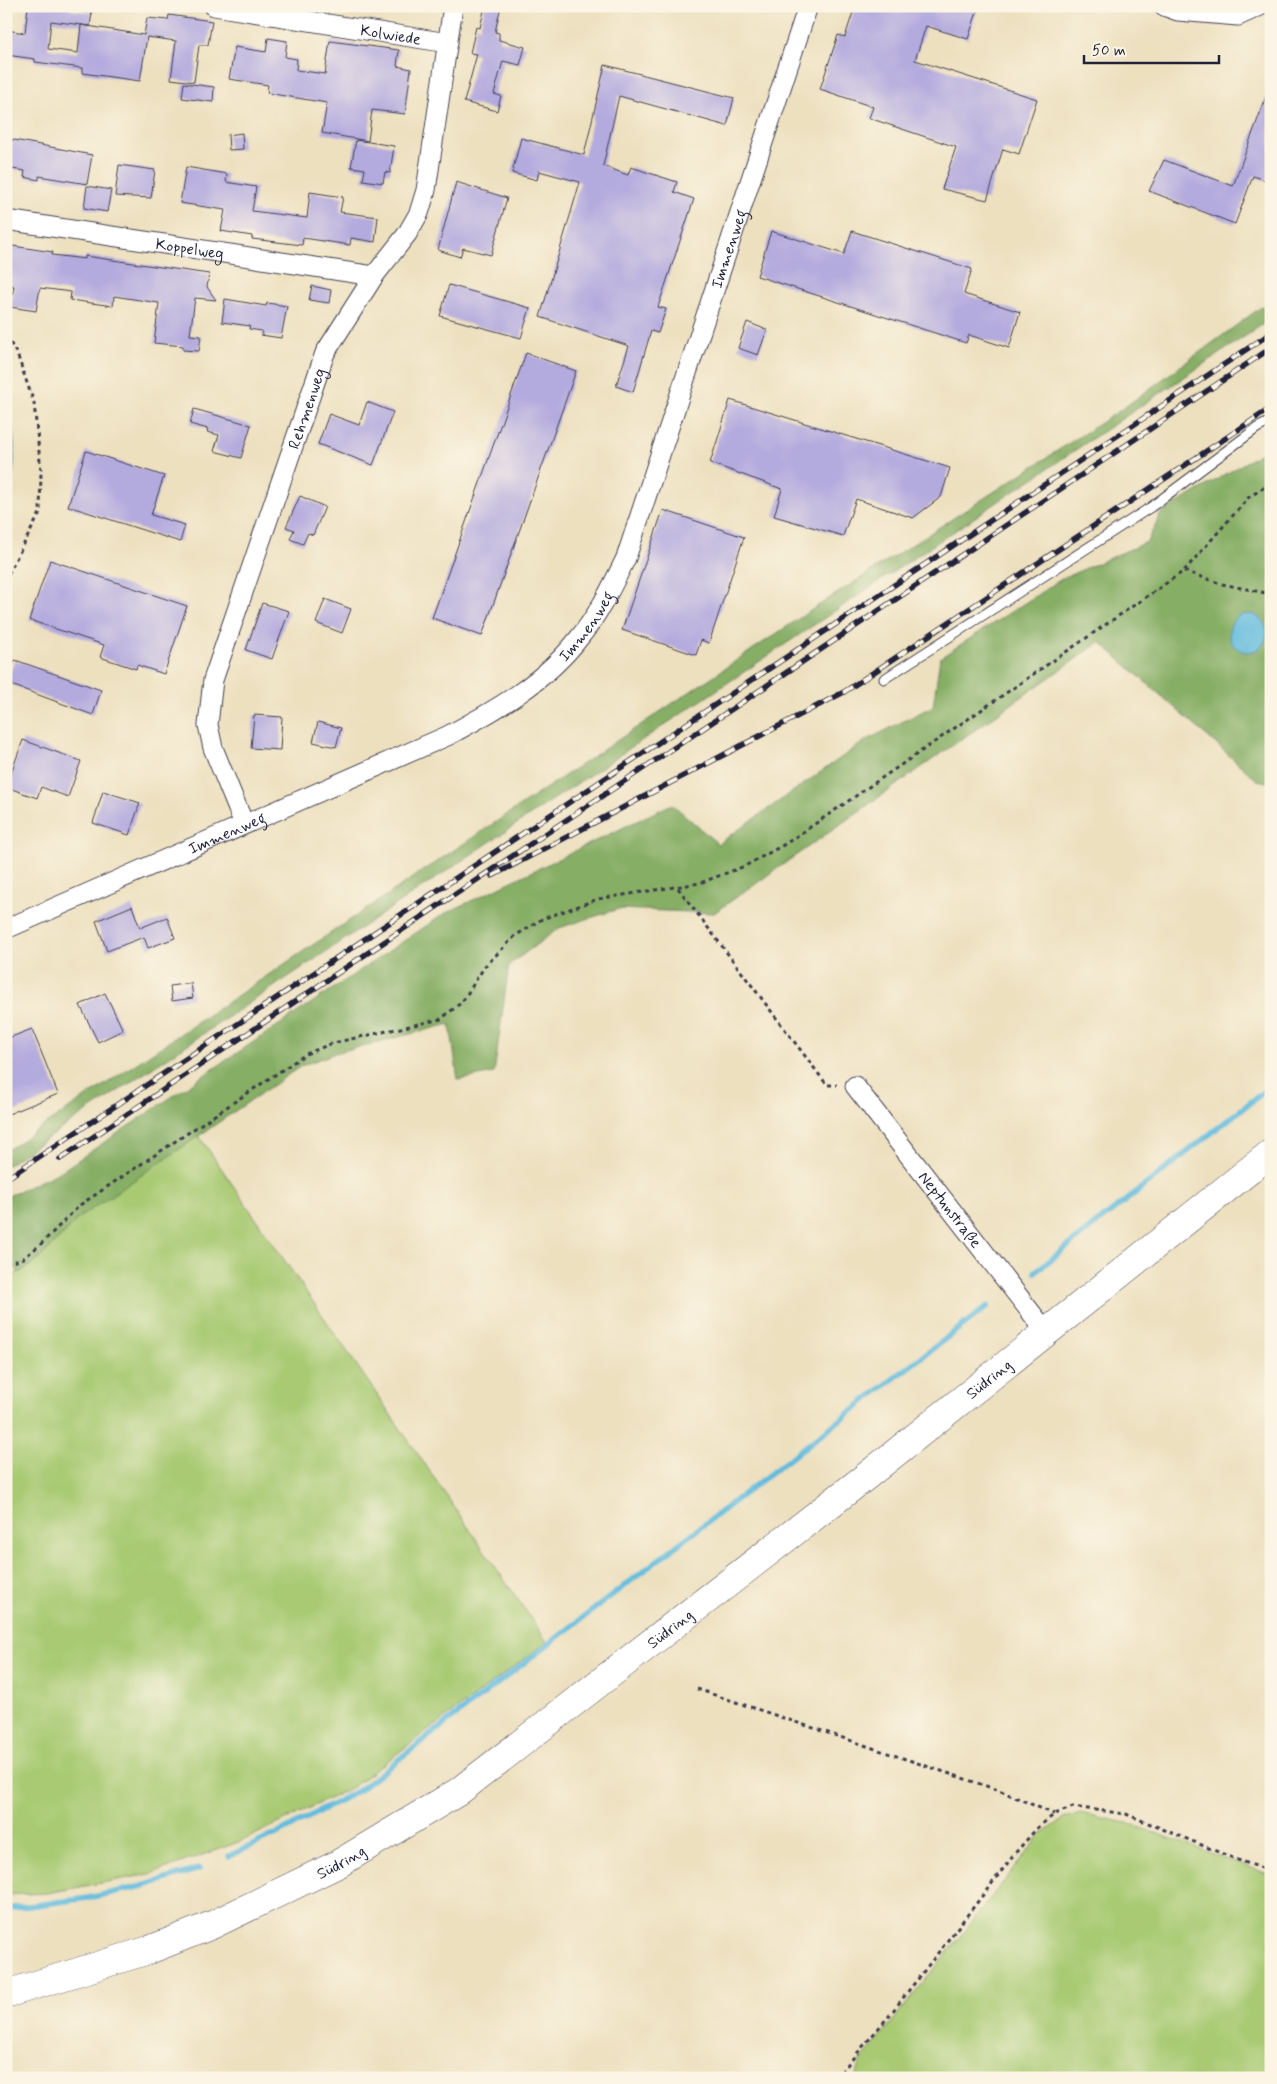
<svg xmlns="http://www.w3.org/2000/svg" width="1277" height="2084" font-family="Mynerve,sans-serif">
<style>
.green{fill:#a9ca73;stroke:#667657}
.forest{fill:#86ae65;stroke:#546850}
.water{fill:#61bbde;stroke:#426e8c}
.lines{fill:none;stroke-linecap:round;stroke-linejoin:round}
.stream{stroke:#61bbde;stroke-width:5.5}
.building{fill:#b3aade}
.service-casing{stroke:#403e4f;stroke-width:11}
.minor-casing{stroke:#403e4f;stroke-width:21}
.primary-casing{stroke:#403e4f;stroke-width:29}
.path{stroke:#403e4f;stroke-width:3;stroke-dasharray:4 4;stroke-linecap:butt}
.service{stroke:#fff;stroke-width:9}
.minor{stroke:#fff;stroke-width:19}
.primary{stroke:#fff;stroke-width:28}
.rail-casing{stroke:#22223b;stroke-width:5.5}
.rail{stroke:#fcf5e5;stroke-width:4;stroke-dasharray:11;stroke-linecap:butt}
.labels{text-anchor:middle;stroke-width:5;stroke-linejoin:round;paint-order:stroke}
.street-label{font-size:16px;fill:#22223b;stroke:#fcf5e5}
</style>
<rect width="100%" height="100%" fill="#fcf5e5"/>
<filter id="ink" filterUnits="userSpaceOnUse"><feTurbulence type="fractalNoise" baseFrequency=".02" numOctaves="2"/><feDisplacementMap in="SourceGraphic" scale="10" xChannelSelector="R" yChannelSelector="G"/><feConvolveMatrix kernelMatrix="1 2 1 2 8 2 1 2 1" color-interpolation-filters="sRGB"/></filter>
<filter id="wash" filterUnits="userSpaceOnUse"><feTurbulence type="fractalNoise" baseFrequency=".0096" numOctaves="4" result="noise"/><feDisplacementMap in="SourceGraphic" scale="20" xChannelSelector="R" yChannelSelector="G"/><feGaussianBlur stdDeviation="1.12" result="paint"/><feColorMatrix in="noise" values="0 0 0 0 0 0 0 0 0 0 0 0 0 0 0 0 0 1.4 0 .05"/><feComposite in="paint" operator="in"/></filter>
<g filter="url(#wash)">
<rect width="100%" height="100%" fill="#ede0bf"/>
<g class="green">
<path d="M 199,1136 L 547,1642 L 351,1788 L 244,1840 L 150,1874 L 47,1893 L 6,1895 L 6,1276 C 39,1270 56,1237 80,1217 C 115,1188 161,1162 199,1136 Z"/>
<polygon points="1080,1813 1131,1824 1271,1875 1271,2078 856,2078 861,2061 1040,1836 1063,1819"/>
</g>
<g class="forest">
<polygon points="1271,300 1271,319 6,1166 6,1151 822,603 1122,409"/>
<polygon points="1271,447 1271,783 1257,780 1100,642 714,913 618,909 559,928 509,965 494,1073 458,1080 450,1024 335,1053 301,1066 80,1217 43,1255 19,1273 6,1253 6,1197 60,1172 444,914 672,804 718,844 865,741 933,706 940,658 1063,578 1147,542 1161,513"/>
</g>
<g class="water">
<path d="M 6,398 C 14,428 20,467 6,497 Z"/>
<circle cx="1248" cy="633" r="19"/>
</g>
<g class="lines">
<g class="stream">
<polyline points="1035,1272 1271,1086"/>
<polyline points="229,1856 285,1830 359,1790 988,1306"/>
<polyline points="6,1909 88,1898 143,1886 199,1869"/>
</g>
</g>
<g id="blocks">
<g class="building">
<polygon points="28,6 70,6 70,10 92,13 90,26 51,21 48,49 78,53 81,25 144,35 147,18 168,20 169,15 212,21 208,45 199,45 194,82 171,79 176,41 147,37 140,81 82,73 82,68 35,62 35,59 6,55 6,30 25,33"/>
<polygon points="485,6 501,6 495,32 499,33 499,40 525,47 520,65 503,61 494,94 501,96 497,111 464,102 477,54 470,53 476,27 480,28"/>
<polygon points="855,6 979,6 968,39 926,26 915,60 1037,99 1019,154 1003,149 987,200 942,189 956,147 869,118 873,107 820,89 838,35 845,37"/>
<polygon points="268,38 287,41 285,57 297,59 296,70 325,74 330,41 399,50 397,66 411,69 405,114 372,110 368,141 322,133 327,103 267,93 268,85 229,79 235,47 266,52"/>
<polygon points="605,65 734,98 727,126 619,96 603,166 628,175 631,167 677,182 674,192 694,199 658,307 666,309 658,333 651,331 633,392 616,386 629,346 540,317 580,182 539,171 537,180 512,173 521,138 584,155"/>
<polygon points="184,83 214,87 213,102 182,98"/>
<polygon points="1269,89 1271,182 1253,176 1235,224 1149,191 1164,160 1233,186"/>
<polygon points="242,133 243,149 229,150 228,135"/>
<polygon points="9,139 92,155 87,184 39,176 39,180 24,177 25,171 6,168"/>
<polygon points="356,140 394,146 390,173 385,172 383,183 363,180 365,169 351,167"/>
<polygon points="119,165 155,170 151,198 115,196"/>
<polygon points="186,167 227,174 226,182 256,187 252,211 307,218 310,192 343,197 340,212 378,217 375,242 351,238 350,245 303,238 302,245 252,239 252,236 221,231 225,210 180,203"/>
<polygon points="456,182 507,198 491,255 463,248 460,257 438,250"/>
<polygon points="87,186 111,190 107,212 84,208"/>
<polygon points="771,231 844,254 852,231 972,269 964,294 1020,312 1009,348 969,335 966,343 757,276"/>
<polygon points="6,245 53,252 52,255 85,259 85,256 209,274 207,287 216,300 195,298 190,335 201,336 199,351 183,350 183,346 154,343 159,303 114,296 113,306 70,300 71,292 40,288 36,311 10,307 14,286 6,285"/>
<polygon points="449,285 530,308 521,338 440,316"/>
<polygon points="312,286 331,290 329,303 309,300"/>
<polygon points="225,299 266,306 267,303 287,306 281,338 261,335 262,331 249,329 250,326 222,322"/>
<polygon points="747,322 767,330 758,355 738,348"/>
<polygon points="526,353 576,371 482,636 432,618"/>
<polygon points="730,400 950,468 941,497 913,518 856,499 843,536 774,516 782,489 710,463"/>
<polygon points="367,402 393,412 373,465 318,444 329,414 359,425"/>
<polygon points="194,409 251,425 241,458 214,451 219,435 207,432 208,429 190,424"/>
<polygon points="86,451 164,476 151,515 185,525 180,542 68,506"/>
<polygon points="300,496 325,507 313,535 308,533 303,544 290,539 294,530 286,527"/>
<polygon points="663,510 744,537 709,643 701,640 696,655 622,630"/>
<polygon points="50,560 187,606 164,674 137,665 136,669 100,657 104,645 29,620"/>
<polygon points="325,599 351,609 342,633 316,623"/>
<polygon points="262,603 289,611 272,659 246,650"/>
<polygon points="15,660 101,690 93,715 6,683"/>
<polygon points="254,715 282,717 280,750 251,748"/>
<polygon points="318,722 341,728 336,747 313,742"/>
<polygon points="23,740 81,761 68,797 41,787 37,798 6,787"/>
<polygon points="103,791 140,803 129,835 93,823"/>
<polygon points="132,906 140,928 167,917 175,938 148,948 144,937 107,951 96,921"/>
<polygon points="191,983 193,998 172,1001 170,986"/>
<polygon points="105,993 123,1030 98,1042 80,1005"/>
<polygon points="32,1029 58,1094 6,1115 6,1039"/>
</g>
</g>
</g>
<g filter="url(#ink)">
<use href="#blocks" fill-opacity="0" stroke="#403e4f" stroke-width="1"/>
<g class="lines">
<defs>
<polyline id="service" points="884,679 1151,507 1257,428 1271,421"/>
<g id="minor">
<path id="s1" d="M 214,6 L 448,43"/>
<polyline points="1164,6 1178,11 1238,16 1260,6"/>
<path id="s2" d="M 6,220 L 374,276"/>
<path id="s3" d="M 244,824 L 213,748 L 208,725 L 213,680 L 325,353 L 374,276 L 407,234 L 419,213 L 426,190 L 453,6"/>
<path id="s4" d="M 6,929 L 447,736 C 496,710 545,682 579,638 C 599,614 612,586 626,558 L 808,6"/>
<path id="s5" d="M 855,1086 L 1047,1333"/>
</g>
<g id="primary">
<path id="s6" d="M 6,1994 L 149,1950 L 212,1925 L 338,1864 L 458,1792 L 864,1478 L 1271,1153"/>
</g>
</defs>
<use href="#service" class="service-casing"/>
<use href="#minor" class="minor-casing"/>
<use href="#primary" class="primary-casing"/>
<g class="path">
<polyline points="6,336 17,354 34,403 41,471 40,513 6,578"/>
<polyline points="1184,571 1222,584 1271,594"/>
<polyline points="678,888 827,1085 837,1085"/>
<polyline points="6,1263 21,1260 41,1244 80,1205 306,1054 333,1043 441,1019 462,1002 485,966 515,936 542,919 598,899 700,883 745,866 787,843 1184,571 1249,497 1271,483"/>
<polyline points="697,1689 1001,1791 1054,1814"/>
<polyline points="836,2078 889,2016 1017,1851 1038,1827 1055,1814 1073,1807 1126,1814 1238,1860 1271,1871"/>
</g>
<use href="#service" class="service"/>
<use href="#minor" class="minor"/>
<use href="#primary" class="primary"/>
<defs>
<g id="rail">
<polyline points="492,876 844,692 1271,408"/>
<polyline points="60,1159 1271,348"/>
<polyline points="6,1179 1271,333"/>
</g>
</defs>
<use href="#rail" class="rail-casing"/>
<use href="#rail" class="rail"/>
</g>
</g>
<g class="labels">
<g class="street-label">
<text dy="6" stroke="none"><textPath href="#s1" startOffset="179">Kolwiede</textPath></text>
<text dy="6" stroke="none"><textPath href="#s2" startOffset="186">Koppelweg</textPath></text>
<text dy="6" stroke="none"><textPath href="#s4" startOffset="1066">Immenweg</textPath></text>
<text dy="6" stroke="none"><textPath href="#s3" startOffset="438">Rehmenweg</textPath></text>
<text dy="6" stroke="none"><textPath href="#s4" startOffset="661">Immenweg</textPath></text>
<text dy="6" stroke="none"><textPath href="#s4" startOffset="241">Immenweg</textPath></text>
<text dy="6" stroke="none"><textPath href="#s5" startOffset="156">Neptunstraße</textPath></text>
<text dy="6" stroke="none"><textPath href="#s6" startOffset="1170">Südring</textPath></text>
<text dy="6" stroke="none"><textPath href="#s6" startOffset="765">Südring</textPath></text>
<text dy="6" stroke="none"><textPath href="#s6" startOffset="361">Südring</textPath></text>
</g>
</g>
<rect width="1277" height="2084" fill="none" stroke="#fcf5e5" stroke-width="25"/>
<path d="M1084 55v8h135v-8" fill="none" stroke="#22223b" stroke-width="2.5"/>
<text x="1092" y="55" font-size="15" fill="#22223b" stroke="#fcf5e5" stroke-width="4" paint-order="stroke">50 m</text>
</svg>
